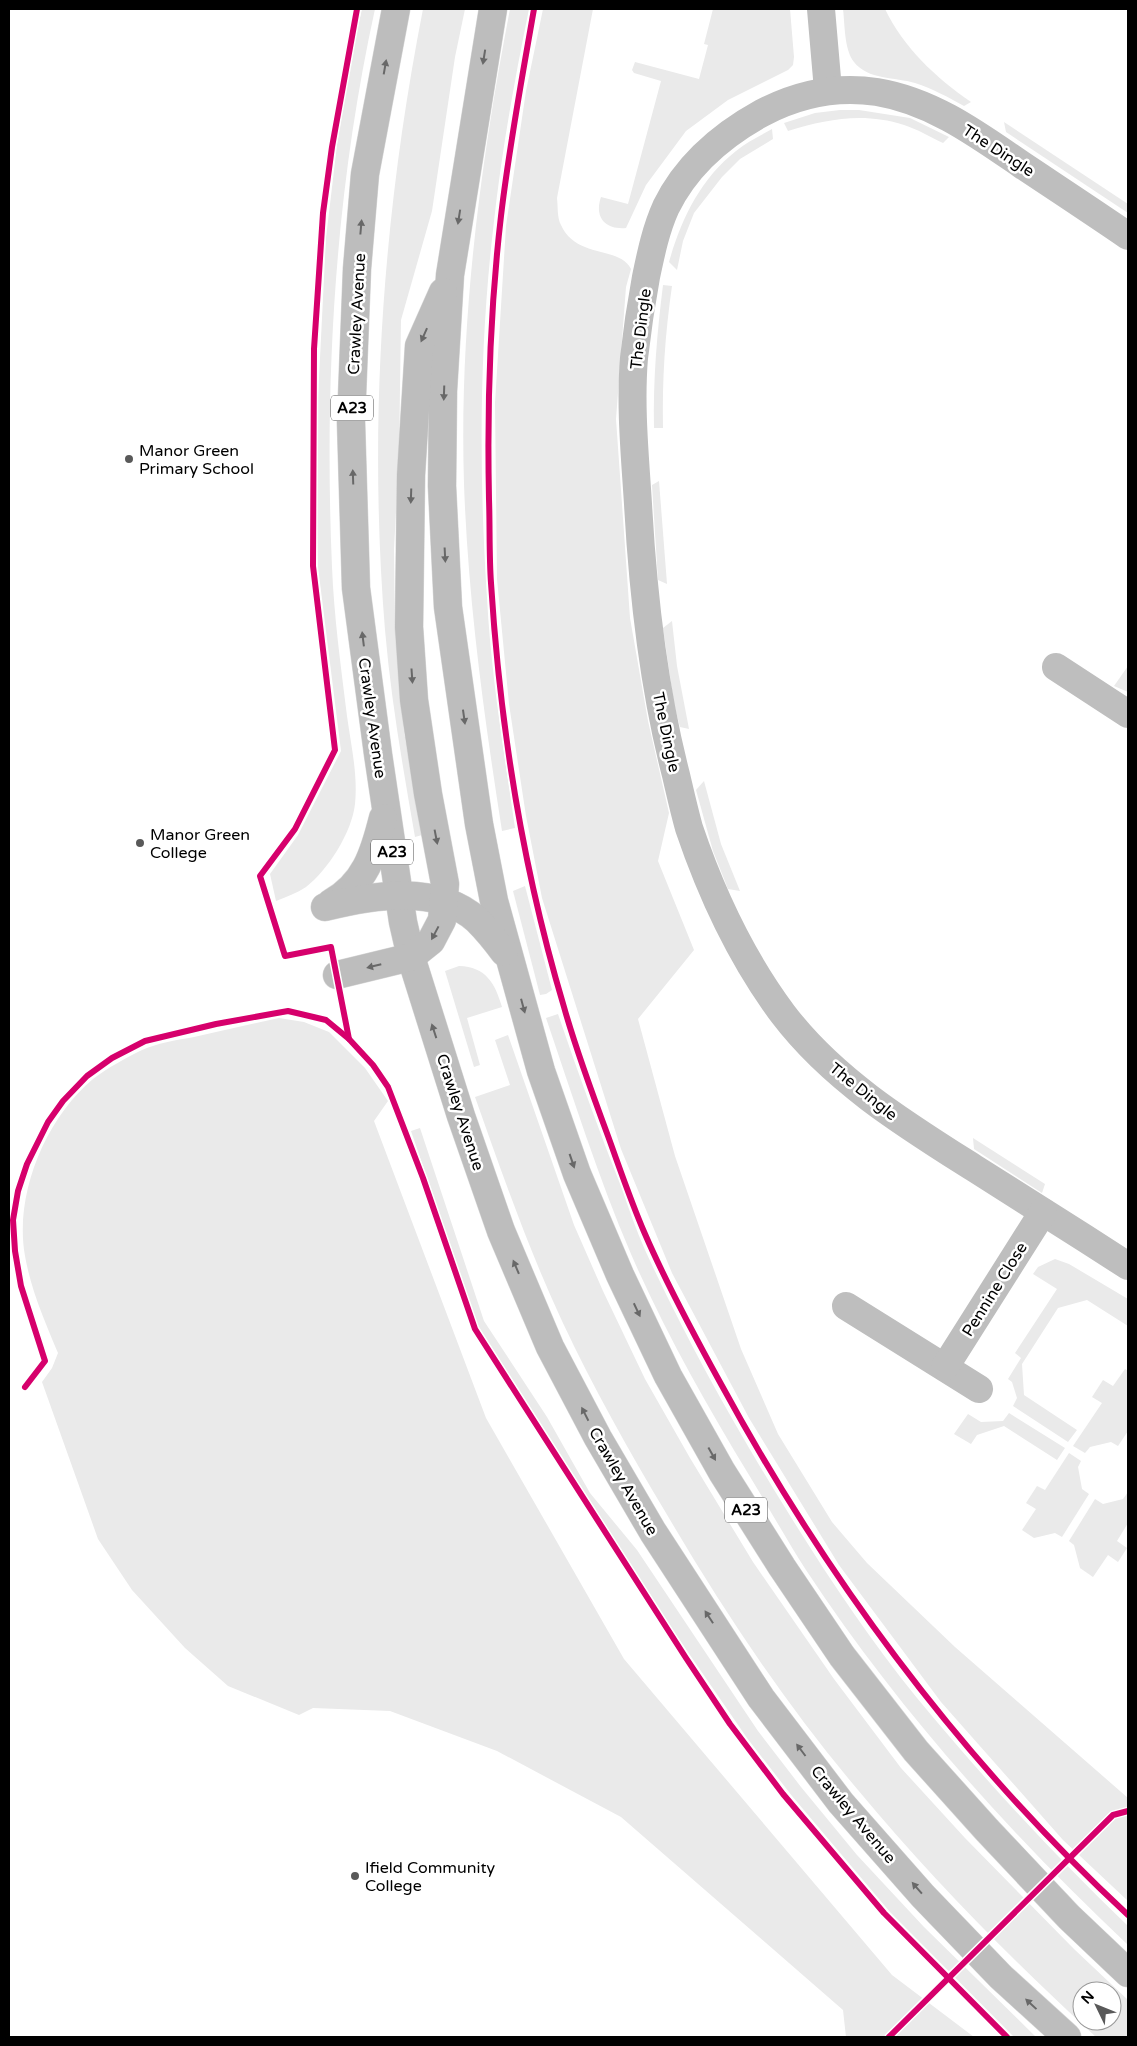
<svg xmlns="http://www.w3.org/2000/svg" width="1137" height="2046" font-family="'Varela Round',sans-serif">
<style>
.green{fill:#eaeaea;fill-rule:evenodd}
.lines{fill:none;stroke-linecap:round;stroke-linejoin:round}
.major-casing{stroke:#dbdbdb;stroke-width:29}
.minor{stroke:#bebebe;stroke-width:28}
.major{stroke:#bdbdbd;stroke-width:28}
.cycleway-casing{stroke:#fff;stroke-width:9}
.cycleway{stroke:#d6006c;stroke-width:6}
.oneway{fill:#686868}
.poi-dot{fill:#595959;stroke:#fff;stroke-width:2}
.labels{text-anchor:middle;stroke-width:5;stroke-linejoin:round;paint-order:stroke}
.shield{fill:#fff;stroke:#4c4c4c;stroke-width:1}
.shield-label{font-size:15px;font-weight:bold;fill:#000}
.street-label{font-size:16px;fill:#000;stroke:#fff}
.poi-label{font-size:16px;fill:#000;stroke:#fff;text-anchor:start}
</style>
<rect width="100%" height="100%" fill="#fff"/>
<g class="green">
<path d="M 362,9 L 375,9 C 335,191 324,380 332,567 C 334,617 341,667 347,716 C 351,745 358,775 355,804 C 352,832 328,870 306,887 C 297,893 286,897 276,901 L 270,874 L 298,835 L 341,751 L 318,567 L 316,482 L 318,398 L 326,238 L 337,145 L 351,58 Z"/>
<path d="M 423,9 L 465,9 L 455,57 L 432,211 L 401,320 L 399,456 L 394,549 L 395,632 L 404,732 L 422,835 L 415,837 C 403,768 391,700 385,630 C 368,422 383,213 423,9 Z"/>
<path d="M 510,9 L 529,9 C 514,82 501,155 493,230 C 479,351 479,476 487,598 C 491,675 504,752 515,828 L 502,831 C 484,716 468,600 464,484 C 459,325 480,164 510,9 Z"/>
<path d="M 543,9 L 593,9 L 557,198 C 558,206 557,218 561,225 C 576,259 620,246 631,269 L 626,287 L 616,419 L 630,618 L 648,721 L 669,813 L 658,861 L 694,950 L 638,1019 L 675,1156 L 741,1349 L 778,1434 L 832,1522 L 867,1563 L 955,1647 L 1128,1798 L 1128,1901 L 1063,1840 L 941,1702 L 839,1565 L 749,1418 L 672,1273 L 621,1149 L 542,898 L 526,816 L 509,704 L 497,579 L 495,403 L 506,226 L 526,91 Z"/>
<path d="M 713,9 L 790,9 L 794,57 L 793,65 L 788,70 L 728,100 L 686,131 L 646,185 L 626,228 C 605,230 594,217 601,197 L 628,204 L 661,81 L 634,73 L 632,70 L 635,62 L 699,79 L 708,45 L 704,44 Z"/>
<path d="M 843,9 L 885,9 C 904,48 935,77 971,102 L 964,106 C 948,97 933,89 915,83 C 895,77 868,80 854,62 C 844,49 845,25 843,9 Z"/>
<path d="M 840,110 L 859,110 L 910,118 L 949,137 L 943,143 C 930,137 917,129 904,125 C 864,112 827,119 788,131 L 784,123 L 815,113 Z"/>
<polygon points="1004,122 1128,204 1128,213 1006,132"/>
<path d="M 772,129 L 773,139 L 740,159 L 722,177 L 694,213 L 683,241 L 677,270 L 669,262 C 681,220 700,179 736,151 C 747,142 760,136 772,129 Z"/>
<path d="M 663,285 L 672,286 C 665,334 662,380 663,428 L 654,428 C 653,380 657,333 663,285 Z"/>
<polygon points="659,481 667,584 658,580 652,485"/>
<polygon points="672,621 677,666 689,729 680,727 674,704 663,628"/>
<polygon points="1128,666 1128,692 1114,686"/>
<polygon points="704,781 721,844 740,891 728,889 713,851 696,790"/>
<polygon points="525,886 552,990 546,994 540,995 513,891"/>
<path d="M 459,966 C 486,967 495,983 502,1007 L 467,1018 L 480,1065 L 474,1067 L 445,971 Z"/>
<path d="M 558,1014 C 578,1073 599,1131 622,1189 C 629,1209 636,1230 645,1250 C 687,1341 736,1429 789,1514 C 828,1577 870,1640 917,1698 C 983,1778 1053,1854 1128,1926 L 1128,1945 C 1008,1832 897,1708 806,1570 C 786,1539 768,1506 749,1475 C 706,1404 664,1330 631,1254 C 598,1177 573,1097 546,1018 Z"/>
<path d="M 279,1018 L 304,1022 L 329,1032 L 365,1068 L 388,1101 L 374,1121 L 486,1418 L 624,1659 L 892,1975 L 974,2037 L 846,2037 L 843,2010 L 621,1817 L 497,1751 L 390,1711 L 313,1708 L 299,1715 L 228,1686 L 185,1648 L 132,1590 L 98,1539 L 42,1382 L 52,1368 L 58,1353 C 45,1322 31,1290 25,1256 C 14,1195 45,1119 93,1079 C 107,1068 126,1058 142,1050 C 158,1043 177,1040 194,1037 C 222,1031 251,1024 279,1018 Z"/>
<path d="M 508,1035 L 574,1225 L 603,1291 L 645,1379 L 690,1458 L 753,1562 L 834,1679 L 901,1768 L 965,1838 L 1074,1949 L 1128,2000 L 1128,2037 L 1096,2037 C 1012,1960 931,1878 858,1790 C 785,1704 723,1610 666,1513 C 629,1451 593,1387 562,1321 C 528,1248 502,1173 475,1097 L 510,1085 L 495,1040 ZM 1082,1991 L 1112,1991 L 1112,2021 L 1082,2021 Z"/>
<polygon points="420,1128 484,1321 547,1417 590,1493 637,1550 758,1731 801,1787 857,1855 924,1927 1036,2037 1014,2037 890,1912 792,1796 747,1738 670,1626 478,1326 411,1131"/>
<polygon points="973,1138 1045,1184 1042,1193 974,1149"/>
<polygon points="1055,1259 1069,1264 1128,1299 1128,1326 1087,1300 1058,1308 1022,1364 1024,1395 1077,1430 1068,1442 1013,1406 1017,1398 1012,1382 1008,1379 1021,1358 1015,1353 1057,1289 1033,1274 1038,1267"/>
<polygon points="1125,1369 1128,1371 1128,1431 1118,1446 1111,1442 1090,1447 1085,1453 1073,1446 1102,1403 1092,1397 1103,1380 1113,1386"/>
<polygon points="1009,1413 1065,1448 1057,1460 1004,1426 977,1435 971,1444 954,1434 968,1414 981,1422 1003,1421"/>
<polygon points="1069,1453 1081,1461 1078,1467 1082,1489 1089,1494 1062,1537 1055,1533 1034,1538 1022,1530 1036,1509 1026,1503 1037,1486 1045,1490"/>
<polygon points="1128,1492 1128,1523 1117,1541 1127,1548 1118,1562 1108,1555 1093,1577 1080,1568 1074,1545 1069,1541 1095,1499 1103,1504 1123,1499"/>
</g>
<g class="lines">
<defs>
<g id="major">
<polyline points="396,9 365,174 357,269 351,422 356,588 378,754 403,922 411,957 461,1116 501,1231 550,1347 598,1438 653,1532 761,1698 841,1803 923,1896 1001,1977 1067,2037"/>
<polyline points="493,9 450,275 443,391 442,486 448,607 479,824 494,901 541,1071 577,1174 620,1275 668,1376 722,1472 782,1567 842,1656 916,1751 987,1830 1069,1917 1128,1973"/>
<path d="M 331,903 C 365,884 374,854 383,818"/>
<path d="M 325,907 C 373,895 437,884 477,920 C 487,930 496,941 504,952"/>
<polyline points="337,975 411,957 431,941 442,920 445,884 428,794 414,700 409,627 411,475 419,346 443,292"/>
</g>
</defs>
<use href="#major" class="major-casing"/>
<g class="minor">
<polyline points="821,9 828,90"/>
<path d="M 1128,236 C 1093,212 1058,189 1022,165 C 977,134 932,101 877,92 C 837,86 798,94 762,113 C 722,135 687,164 666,207 C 656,229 651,253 646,277 C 641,304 637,331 634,358 C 630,406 635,456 638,504 C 643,595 653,686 676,775 C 680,792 684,810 689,828 C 711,893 742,959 783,1014 C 833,1080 906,1125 974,1168 C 1026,1201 1077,1233 1128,1266"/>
<polyline points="1056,667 1128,714"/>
<polyline points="846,1306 979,1389"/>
<polyline points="945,1367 1043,1212"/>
</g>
<use href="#major" class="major"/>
<defs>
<g id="cycleway">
<polyline points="357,9 332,147 323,213 314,349 313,566 335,750 295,829 260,876 285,956 331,947 349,1039 373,1065 388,1087 423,1178 475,1329 686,1658 730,1724 783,1794 884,1913 1007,2037"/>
<path d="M 534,9 C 522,78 509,147 501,216 C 490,310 487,405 489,499 C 490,527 489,555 491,583 C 500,726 523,870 564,1007 C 576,1050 592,1093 608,1136 C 620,1169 631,1202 645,1234 C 667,1285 694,1335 721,1384 C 828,1581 963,1762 1128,1915"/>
<polyline points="25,1387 45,1361 21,1286 15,1251 13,1220 18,1191 27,1164 48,1122 63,1101 87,1076 112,1058 145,1041 216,1024 288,1011 326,1020 349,1039"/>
<polyline points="889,2037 1113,1815 1128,1811"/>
</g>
</defs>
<use href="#cycleway" class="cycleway-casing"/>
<use href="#cycleway" class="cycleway"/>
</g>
<defs><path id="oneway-solid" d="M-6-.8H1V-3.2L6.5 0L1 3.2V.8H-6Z" transform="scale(1.25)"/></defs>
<g class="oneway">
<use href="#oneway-solid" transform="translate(484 57) rotate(99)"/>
<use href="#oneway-solid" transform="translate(385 67) rotate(-80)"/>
<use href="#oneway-solid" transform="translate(459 217) rotate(99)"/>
<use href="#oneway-solid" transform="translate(361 227) rotate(-85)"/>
<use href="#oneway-solid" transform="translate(424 335) rotate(114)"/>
<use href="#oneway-solid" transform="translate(444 393) rotate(92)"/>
<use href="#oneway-solid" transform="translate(353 477) rotate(-92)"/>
<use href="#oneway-solid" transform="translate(411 496) rotate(92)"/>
<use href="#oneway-solid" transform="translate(445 555) rotate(87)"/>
<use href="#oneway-solid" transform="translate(363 639) rotate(-97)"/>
<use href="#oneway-solid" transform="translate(412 676) rotate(86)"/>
<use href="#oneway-solid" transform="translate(464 717) rotate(82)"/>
<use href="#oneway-solid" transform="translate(436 837) rotate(79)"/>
<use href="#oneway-solid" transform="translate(435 933) rotate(118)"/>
<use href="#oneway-solid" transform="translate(374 966) rotate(166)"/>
<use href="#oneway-solid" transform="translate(523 1006) rotate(75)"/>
<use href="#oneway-solid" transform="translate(434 1031) rotate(-108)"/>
<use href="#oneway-solid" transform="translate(572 1161) rotate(71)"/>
<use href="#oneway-solid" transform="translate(516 1267) rotate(-113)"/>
<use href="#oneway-solid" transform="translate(637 1310) rotate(65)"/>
<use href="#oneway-solid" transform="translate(585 1414) rotate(-117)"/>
<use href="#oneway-solid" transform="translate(712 1454) rotate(61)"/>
<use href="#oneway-solid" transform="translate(709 1617) rotate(-123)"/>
<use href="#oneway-solid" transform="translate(801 1750) rotate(-127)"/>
<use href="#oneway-solid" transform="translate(917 1888) rotate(-131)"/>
<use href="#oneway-solid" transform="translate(1031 2004) rotate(-137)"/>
</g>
<g class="poi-dot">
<circle cx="129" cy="459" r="5"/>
<circle cx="140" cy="843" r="5"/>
<circle cx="355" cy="1876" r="5"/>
</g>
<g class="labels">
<g class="shield">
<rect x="331" y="395.5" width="42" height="25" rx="4"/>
<rect x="371" y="839.5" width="42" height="25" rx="4"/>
<rect x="725" y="1497.5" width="42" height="25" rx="4"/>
</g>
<g class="shield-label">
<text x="352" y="413">A23</text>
<text x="392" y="857">A23</text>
<text x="746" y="1515">A23</text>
</g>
<g class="street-label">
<text transform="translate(999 150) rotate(33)" y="6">The Dingle</text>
<text transform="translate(356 314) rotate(-87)" y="6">Crawley Avenue</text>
<text transform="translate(640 329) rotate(-83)" y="6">The Dingle</text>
<text transform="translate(373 718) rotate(82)" y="6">Crawley Avenue</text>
<text transform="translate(667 732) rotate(78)" y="6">The Dingle</text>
<text transform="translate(864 1091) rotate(39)" y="6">The Dingle</text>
<text transform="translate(461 1112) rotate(72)" y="6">Crawley Avenue</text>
<text transform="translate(994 1289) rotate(-58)" y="6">Pennine Close</text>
<text transform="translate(624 1481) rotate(60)" y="6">Crawley Avenue</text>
<text transform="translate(854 1814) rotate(50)" y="6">Crawley Avenue</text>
</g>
<g class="poi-label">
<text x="139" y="456">Manor Green<tspan x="139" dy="18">Primary School</tspan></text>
<text x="150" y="840">Manor Green<tspan x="150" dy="18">College</tspan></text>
<text x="365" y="1873">Ifield Community<tspan x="365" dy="18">College</tspan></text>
</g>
</g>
<rect width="1137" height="2046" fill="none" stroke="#000000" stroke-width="20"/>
<g transform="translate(1097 2006) rotate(313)"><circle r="24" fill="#ffffff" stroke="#999999"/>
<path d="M0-4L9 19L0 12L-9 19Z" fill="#595959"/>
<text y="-8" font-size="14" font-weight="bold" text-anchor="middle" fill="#000000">N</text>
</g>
</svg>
